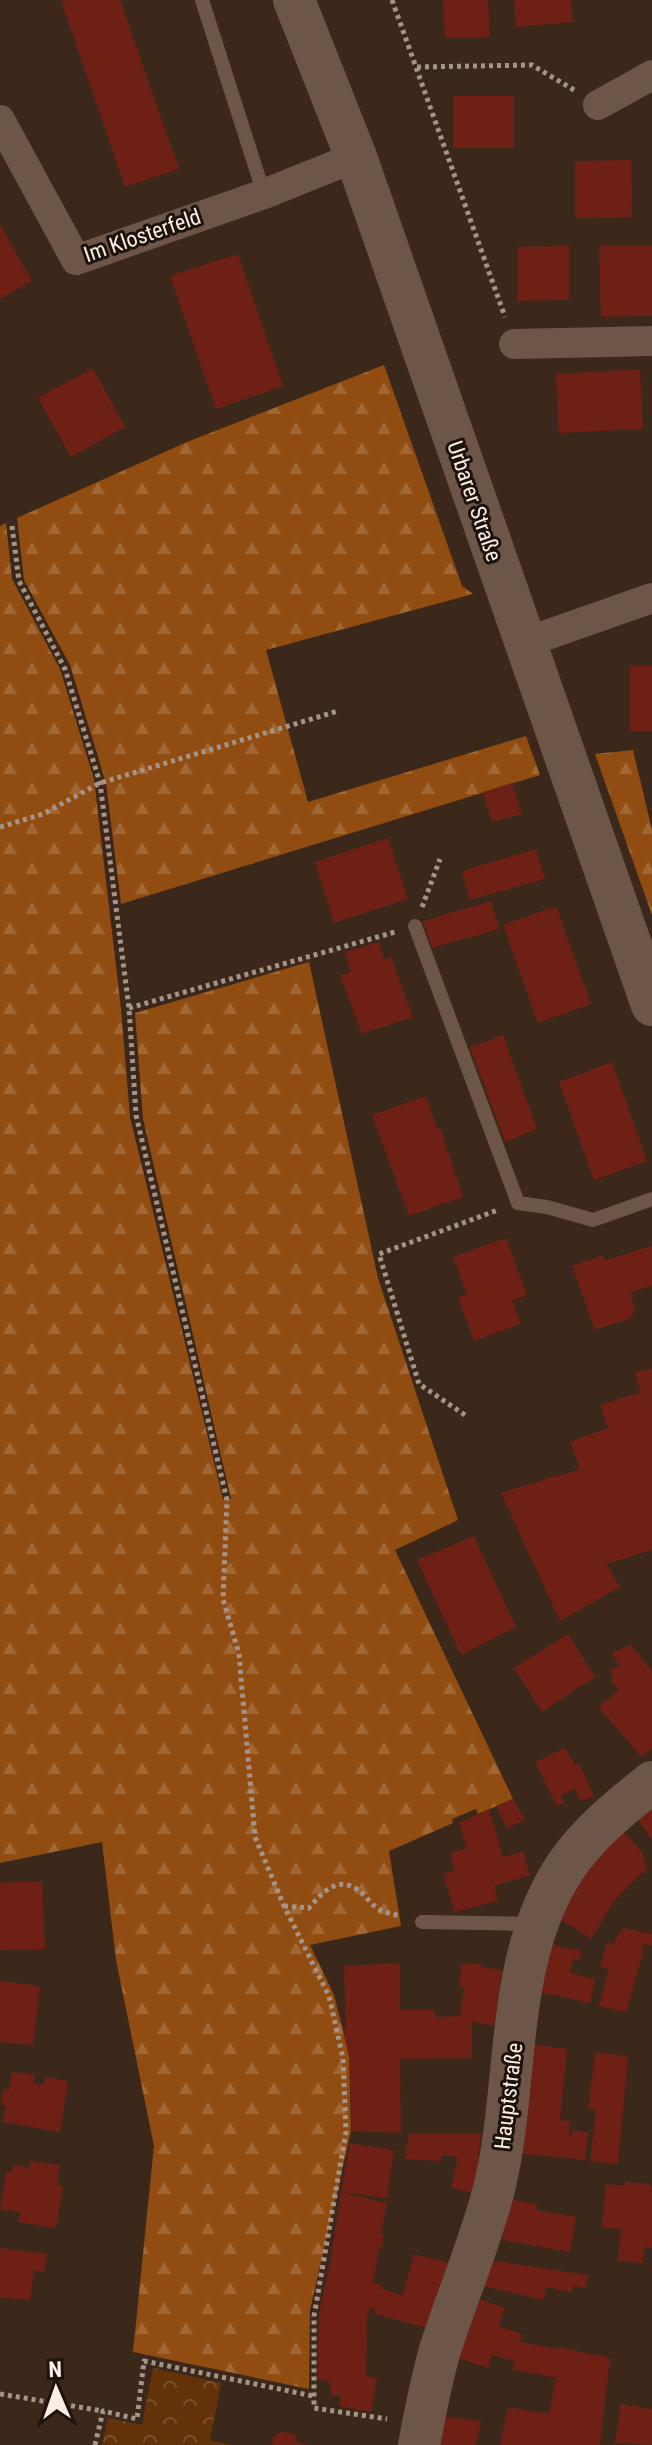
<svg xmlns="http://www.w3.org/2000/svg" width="652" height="2445" font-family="'Roboto Condensed',sans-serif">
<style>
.forest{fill:url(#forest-firs)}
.park{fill:url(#park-crowns)}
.building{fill:#6e2014}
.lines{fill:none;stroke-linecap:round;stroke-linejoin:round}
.path{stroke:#a59489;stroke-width:5;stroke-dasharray:4 4;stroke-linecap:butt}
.lane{stroke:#6d5647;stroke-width:14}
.street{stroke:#6d5647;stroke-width:30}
.secondary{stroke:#6d5647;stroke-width:42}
.labels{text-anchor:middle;stroke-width:6;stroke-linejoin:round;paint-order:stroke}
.street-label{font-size:22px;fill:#fceee5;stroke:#1c130d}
</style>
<defs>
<pattern id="forest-firs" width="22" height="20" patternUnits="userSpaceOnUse" patternTransform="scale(2)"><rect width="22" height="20" fill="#904c11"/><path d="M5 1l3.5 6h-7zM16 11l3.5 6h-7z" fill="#a06634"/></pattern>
<pattern id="park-crowns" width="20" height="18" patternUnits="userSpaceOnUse" patternTransform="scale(2)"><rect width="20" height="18" fill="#643208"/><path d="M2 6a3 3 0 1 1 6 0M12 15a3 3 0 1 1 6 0" fill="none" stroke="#7b502c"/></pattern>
</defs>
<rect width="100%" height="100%" fill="#3c281a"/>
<g class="forest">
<polygon points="384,365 462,586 473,594 266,650 308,802 526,736 540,775 121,904 106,783 70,665 24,580 17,518 187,442"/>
<polygon points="6,523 12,579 60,669 94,779 121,1009 130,1117 223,1499 231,1499 143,1119 135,1013 309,962 378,1278 458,1520 395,1550 513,1799 478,1814 476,1809 452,1819 453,1823 389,1851 401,1926 310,1945 334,1995 349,2055 351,2131 310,2310 309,2389 133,2352 154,2146 116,1960 102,1842 0,1863 0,526"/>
<polygon points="633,750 652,830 652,915 595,754"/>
</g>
<polygon class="park" points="153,2368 221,2383 210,2440 231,2445 102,2445 108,2418 142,2425"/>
<g class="building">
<polygon points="61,0 120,0 179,169 125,187"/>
<polygon points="443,0 488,0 490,37 445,38"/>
<polygon points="514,0 571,0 573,22 516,27"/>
<rect x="453" y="96" width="61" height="52"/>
<polygon points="631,160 632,217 575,218 575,161"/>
<polygon points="0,224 32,281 0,299"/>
<polygon points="652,245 652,316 601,317 599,246"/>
<polygon points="569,246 569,300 518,301 518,247"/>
<polygon points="238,254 283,386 216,409 170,276"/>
<polygon points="93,368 125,427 71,457 38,398"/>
<polygon points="640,369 643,429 559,433 556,374"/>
<rect x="630" y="666" width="22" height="65"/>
<polygon points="512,783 522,814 492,822 483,792"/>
<polygon points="388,838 408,899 334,923 315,862"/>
<polygon points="536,849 545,879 470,900 462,871"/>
<polygon points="491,901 499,929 432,948 423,921"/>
<polygon points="556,906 591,1004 538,1023 503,925"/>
<polygon points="379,942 384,960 391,957 413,1017 362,1034 340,975 351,972 345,952"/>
<polygon points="503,1035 537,1129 505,1142 470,1047"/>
<polygon points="612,1062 647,1161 594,1180 559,1082"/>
<polygon points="426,1096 437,1128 440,1128 463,1197 409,1216 372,1115"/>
<polygon points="506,1238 527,1295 512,1301 521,1324 474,1341 458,1297 467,1294 453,1257"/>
<polygon points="652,1246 652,1285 630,1293 635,1309 631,1318 595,1330 572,1266 603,1255 605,1260"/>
<polygon points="652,1368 652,1550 606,1564 620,1587 560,1621 501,1493 580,1469 570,1442 608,1428 600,1405 641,1392 635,1373"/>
<polygon points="474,1536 516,1627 461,1655 417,1560"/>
<polygon points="568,1634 595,1677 542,1712 514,1668"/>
<polygon points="632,1645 652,1672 652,1748 641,1757 599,1707 619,1690 610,1679 614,1676 609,1670 619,1666 612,1652"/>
<polygon points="565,1748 576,1766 579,1764 594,1796 581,1801 575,1789 561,1795 564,1803 557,1806 535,1762"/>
<polygon points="513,1799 525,1820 507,1828 496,1806"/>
<polygon points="652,1807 652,1840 636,1818"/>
<polygon points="489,1809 503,1857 523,1852 530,1875 494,1886 498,1901 455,1912 443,1874 455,1871 450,1853 467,1848 459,1823"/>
<polygon points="623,1832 642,1852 647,1868 614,1901 591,1939 555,1916 579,1879"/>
<polygon points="42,1881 45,1949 0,1950 0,1883"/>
<polygon points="623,1928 652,1934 652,1945 642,1945 643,1953 626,2012 599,2006 609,1969 600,1966 607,1943 613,1944"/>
<polygon points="549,1944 581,1951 580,1960 573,1959 570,1973 595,1979 590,2003 539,1992"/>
<polygon points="400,1963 400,2010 434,2010 435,2017 460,2016 464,1987 460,1986 461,1963 481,1964 481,1967 502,1970 494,2026 472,2022 472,2058 400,2059 401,2133 352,2131 349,2057 343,2030 346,2028 344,1966"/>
<polygon points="0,1981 40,1986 33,2045 0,2042"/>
<polygon points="528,2044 567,2049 560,2120 570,2121 569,2136 572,2136 572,2130 588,2132 585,2160 515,2153"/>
<polygon points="595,2053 628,2056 618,2164 590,2161 596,2110 588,2110"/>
<polygon points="12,2072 35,2075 33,2083 44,2085 45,2077 68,2081 60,2132 3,2122 6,2105 1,2104 3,2089 9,2090"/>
<polygon points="409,2133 481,2134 478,2159 486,2160 478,2194 451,2188 458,2157 442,2155 441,2161 405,2159"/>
<polygon points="350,2143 394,2150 387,2198 341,2192"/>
<polygon points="30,2161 60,2165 57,2185 63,2186 56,2228 18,2222 20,2212 0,2209 6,2172 12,2173 13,2165 29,2168"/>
<polygon points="625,2182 650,2184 652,2190 652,2248 644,2247 643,2263 618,2261 621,2229 602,2227 606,2184 625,2186"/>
<polygon points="341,2192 387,2203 381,2234 384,2235 382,2248 379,2248 373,2283 383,2286 382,2289 403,2295 414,2254 451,2263 431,2329 374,2314 376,2309 370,2308 367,2317 366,2376 377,2378 371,2412 339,2406 341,2396 332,2395 329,2381 317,2380 319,2312 329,2269"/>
<polygon points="509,2199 537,2204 536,2210 576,2217 570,2252 502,2240"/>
<polygon points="0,2248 47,2254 44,2272 34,2270 30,2301 0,2297"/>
<polygon points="488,2260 588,2275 586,2288 573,2286 572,2292 546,2287 544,2300 482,2286"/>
<polygon points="478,2299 505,2308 499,2324 501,2327 522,2334 520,2342 559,2349 560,2347 610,2358 600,2445 500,2445 508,2407 549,2414 556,2378 512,2369 515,2361 492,2355 488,2368 453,2356"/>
<polygon points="621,2404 652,2409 652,2445 615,2443"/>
<polygon points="439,2416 481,2421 476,2445 433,2445"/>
<polygon points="281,2432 294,2434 297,2442 307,2445 272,2445 274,2436"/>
</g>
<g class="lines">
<g class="path">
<polyline points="392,0 505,317"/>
<polyline points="417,67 532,65 574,90"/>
<polyline points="12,526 19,581 65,669 100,783 129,1008 136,1115 227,1500 223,1599 239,1654 255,1837 284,1906 329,1996 343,2058 346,2132 314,2316 314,2408 387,2419"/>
<polyline points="0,827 43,814 100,783 338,711"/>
<polyline points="422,907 440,859"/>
<polyline points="129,1008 395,932"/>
<polyline points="465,1415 419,1384 379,1254 498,1210"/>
<path d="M 284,1906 L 309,1908 C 322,1893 337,1875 358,1890 C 365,1895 370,1903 377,1908 C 384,1913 393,1914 401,1916"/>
<polyline points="0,2394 103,2411"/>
<polyline points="95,2445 103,2411 137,2419 144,2361 313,2396"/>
</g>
<g class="lane">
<polyline points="202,0 264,194"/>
<polyline points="415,926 518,1203 547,1207 593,1220 652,1199"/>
<polyline points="422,1922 533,1924"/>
</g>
<g class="street">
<polyline points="598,105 652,75"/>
<polyline points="0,120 76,260 264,194 356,157"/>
<polyline points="514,344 652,341"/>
<polyline points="524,643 652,598"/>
</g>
<g class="secondary">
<polyline points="294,0 356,157 652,1005"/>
<path d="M 419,2445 C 425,2413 431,2381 440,2350 C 457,2296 480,2244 494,2189 C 520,2084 503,1960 566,1866 C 588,1833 621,1807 652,1782"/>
</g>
</g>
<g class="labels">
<g class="street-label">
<text transform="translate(142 235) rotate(-19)" y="8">Im Klosterfeld</text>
<text transform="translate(475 501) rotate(71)" y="8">Urbarer Straße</text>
<text transform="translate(508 2096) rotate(-83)" y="8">Hauptstraße</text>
</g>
</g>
<g transform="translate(56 2389) rotate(358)" stroke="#1c130d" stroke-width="6" paint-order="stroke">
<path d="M0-6L14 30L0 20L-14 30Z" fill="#fceee5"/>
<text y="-12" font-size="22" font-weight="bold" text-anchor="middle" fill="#fceee5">N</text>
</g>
</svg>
